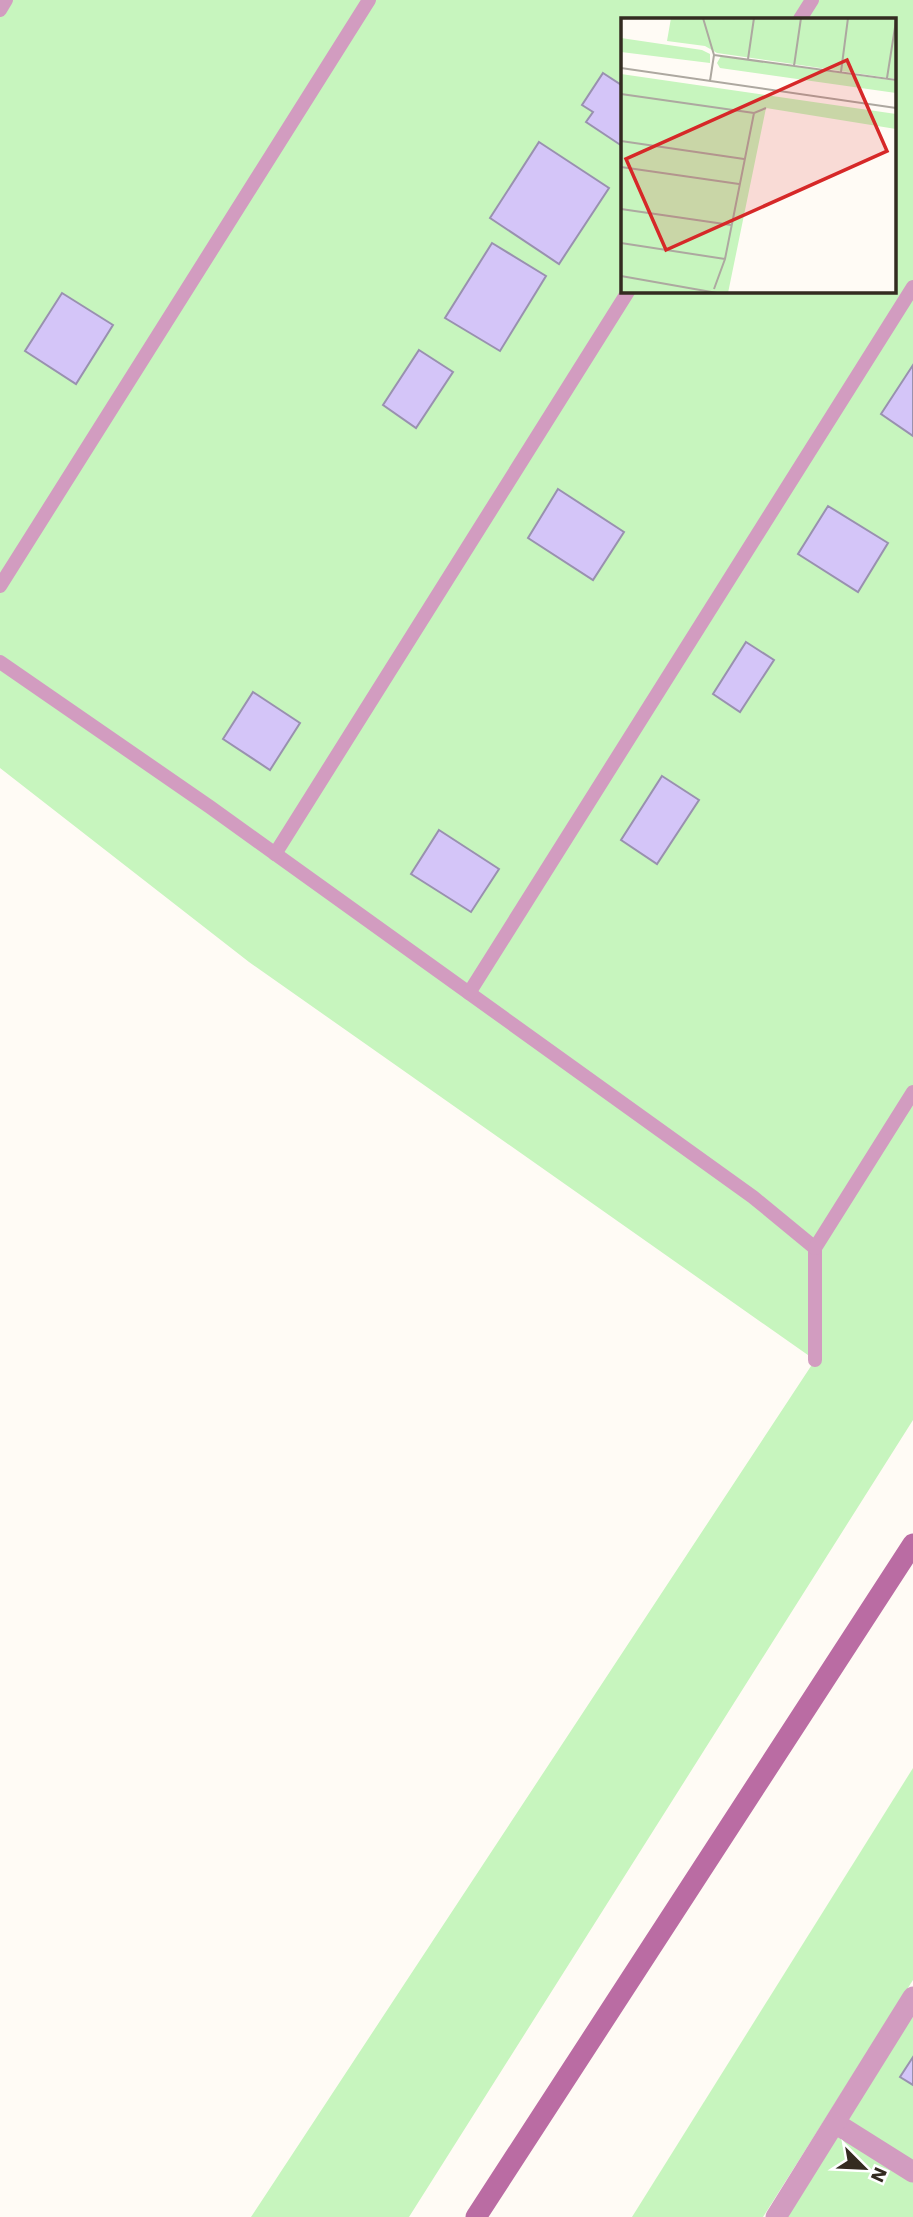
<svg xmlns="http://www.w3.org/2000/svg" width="913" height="2217" font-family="'Work Sans',sans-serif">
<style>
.green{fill:#c7f5be;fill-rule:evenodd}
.building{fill:#d4c5f8;stroke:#9991af;stroke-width:2}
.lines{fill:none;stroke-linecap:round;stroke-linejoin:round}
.lane{stroke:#d29cc0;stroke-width:14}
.street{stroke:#d29cc0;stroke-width:21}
.secondary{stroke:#ba6ca3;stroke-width:21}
.inset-road{fill:none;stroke:#ada8a0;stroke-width:2}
.view{fill:#d62828;fill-opacity:0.15;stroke:#d62828;stroke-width:3.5}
.inset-edge{fill:none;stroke:#332b20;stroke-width:3.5}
</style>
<rect width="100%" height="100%" fill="#fffbf5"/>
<g class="green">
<path d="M 0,0 L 913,0 L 913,1420 L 409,2217 L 251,2217 L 815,1360 L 249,962 L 0,768 ZM 622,19 L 894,19 L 894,290 L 622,290 Z"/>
<polygon points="913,1768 913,1980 763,2217 632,2217"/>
<polygon points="913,2014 913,2217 785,2217"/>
</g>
<g class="building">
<polygon points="603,73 620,84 622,81 622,146 586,122 593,112 582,105"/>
<polygon points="539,142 609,188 559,264 490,218"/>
<polygon points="492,243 546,276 500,351 445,318"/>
<polygon points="62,293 113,325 76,384 25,351"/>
<polygon points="419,350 453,372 416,428 383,405"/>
<polygon points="913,365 913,436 881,414"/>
<polygon points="558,489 624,532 593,580 528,538"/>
<polygon points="828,506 888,543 858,592 798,554"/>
<polygon points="746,642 774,660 740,712 713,694"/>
<polygon points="253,692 300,723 270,770 223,739"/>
<polygon points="662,776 699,800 657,864 621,840"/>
<polygon points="439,830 499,869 471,912 411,874"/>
<polygon points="913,2057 913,2085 900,2077"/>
</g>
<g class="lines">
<g class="lane">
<polyline points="0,10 6,0"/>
<polyline points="800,19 812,0"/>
<polyline points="0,586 369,0"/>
<polyline points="0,662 210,807 753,1197 815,1248 815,1360"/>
<polyline points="275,854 629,290"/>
<polyline points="469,993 913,287"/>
<polyline points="815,1248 913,1092"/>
</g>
<g class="street">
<polyline points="835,2123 913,2172"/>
<polyline points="776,2217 913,1997"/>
</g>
<polyline class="secondary" points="476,2217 913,1544"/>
</g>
<g transform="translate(621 18)">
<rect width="275" height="275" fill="#fffbf5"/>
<path d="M 50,0 L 275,0 L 275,61 L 96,35 L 84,28 L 46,23 ZM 0,20 L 81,32 L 89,36 L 89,45 L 0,34 ZM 100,38 L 275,63 L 275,75 L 99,50 L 96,45 ZM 0,56 L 275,96 L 275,111 L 145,90 L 107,275 L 0,275 Z" fill="#c7f5be"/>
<path class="inset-road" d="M 82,0 L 93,37 L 89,63M 93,37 L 275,62M 127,41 L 133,0M 173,48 L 180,0M 0,50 L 275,90M 220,54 L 227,0M 266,60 L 275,3M 0,76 L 133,95M 0,123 L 123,141M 0,149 L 118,166M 0,191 L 110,207M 0,225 L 104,241M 0,258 L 96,275M 93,271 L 104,241 L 133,95 L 145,90"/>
<path class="view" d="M 226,42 L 266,133 L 45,232 L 5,141 Z"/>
<rect width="275" height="275" class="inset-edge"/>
</g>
<g transform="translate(864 2168) rotate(114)" stroke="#ffffff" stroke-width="5" paint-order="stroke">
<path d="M0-5L12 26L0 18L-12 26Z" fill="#332b20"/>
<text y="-10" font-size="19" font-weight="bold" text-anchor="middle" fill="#332b20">N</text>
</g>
</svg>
